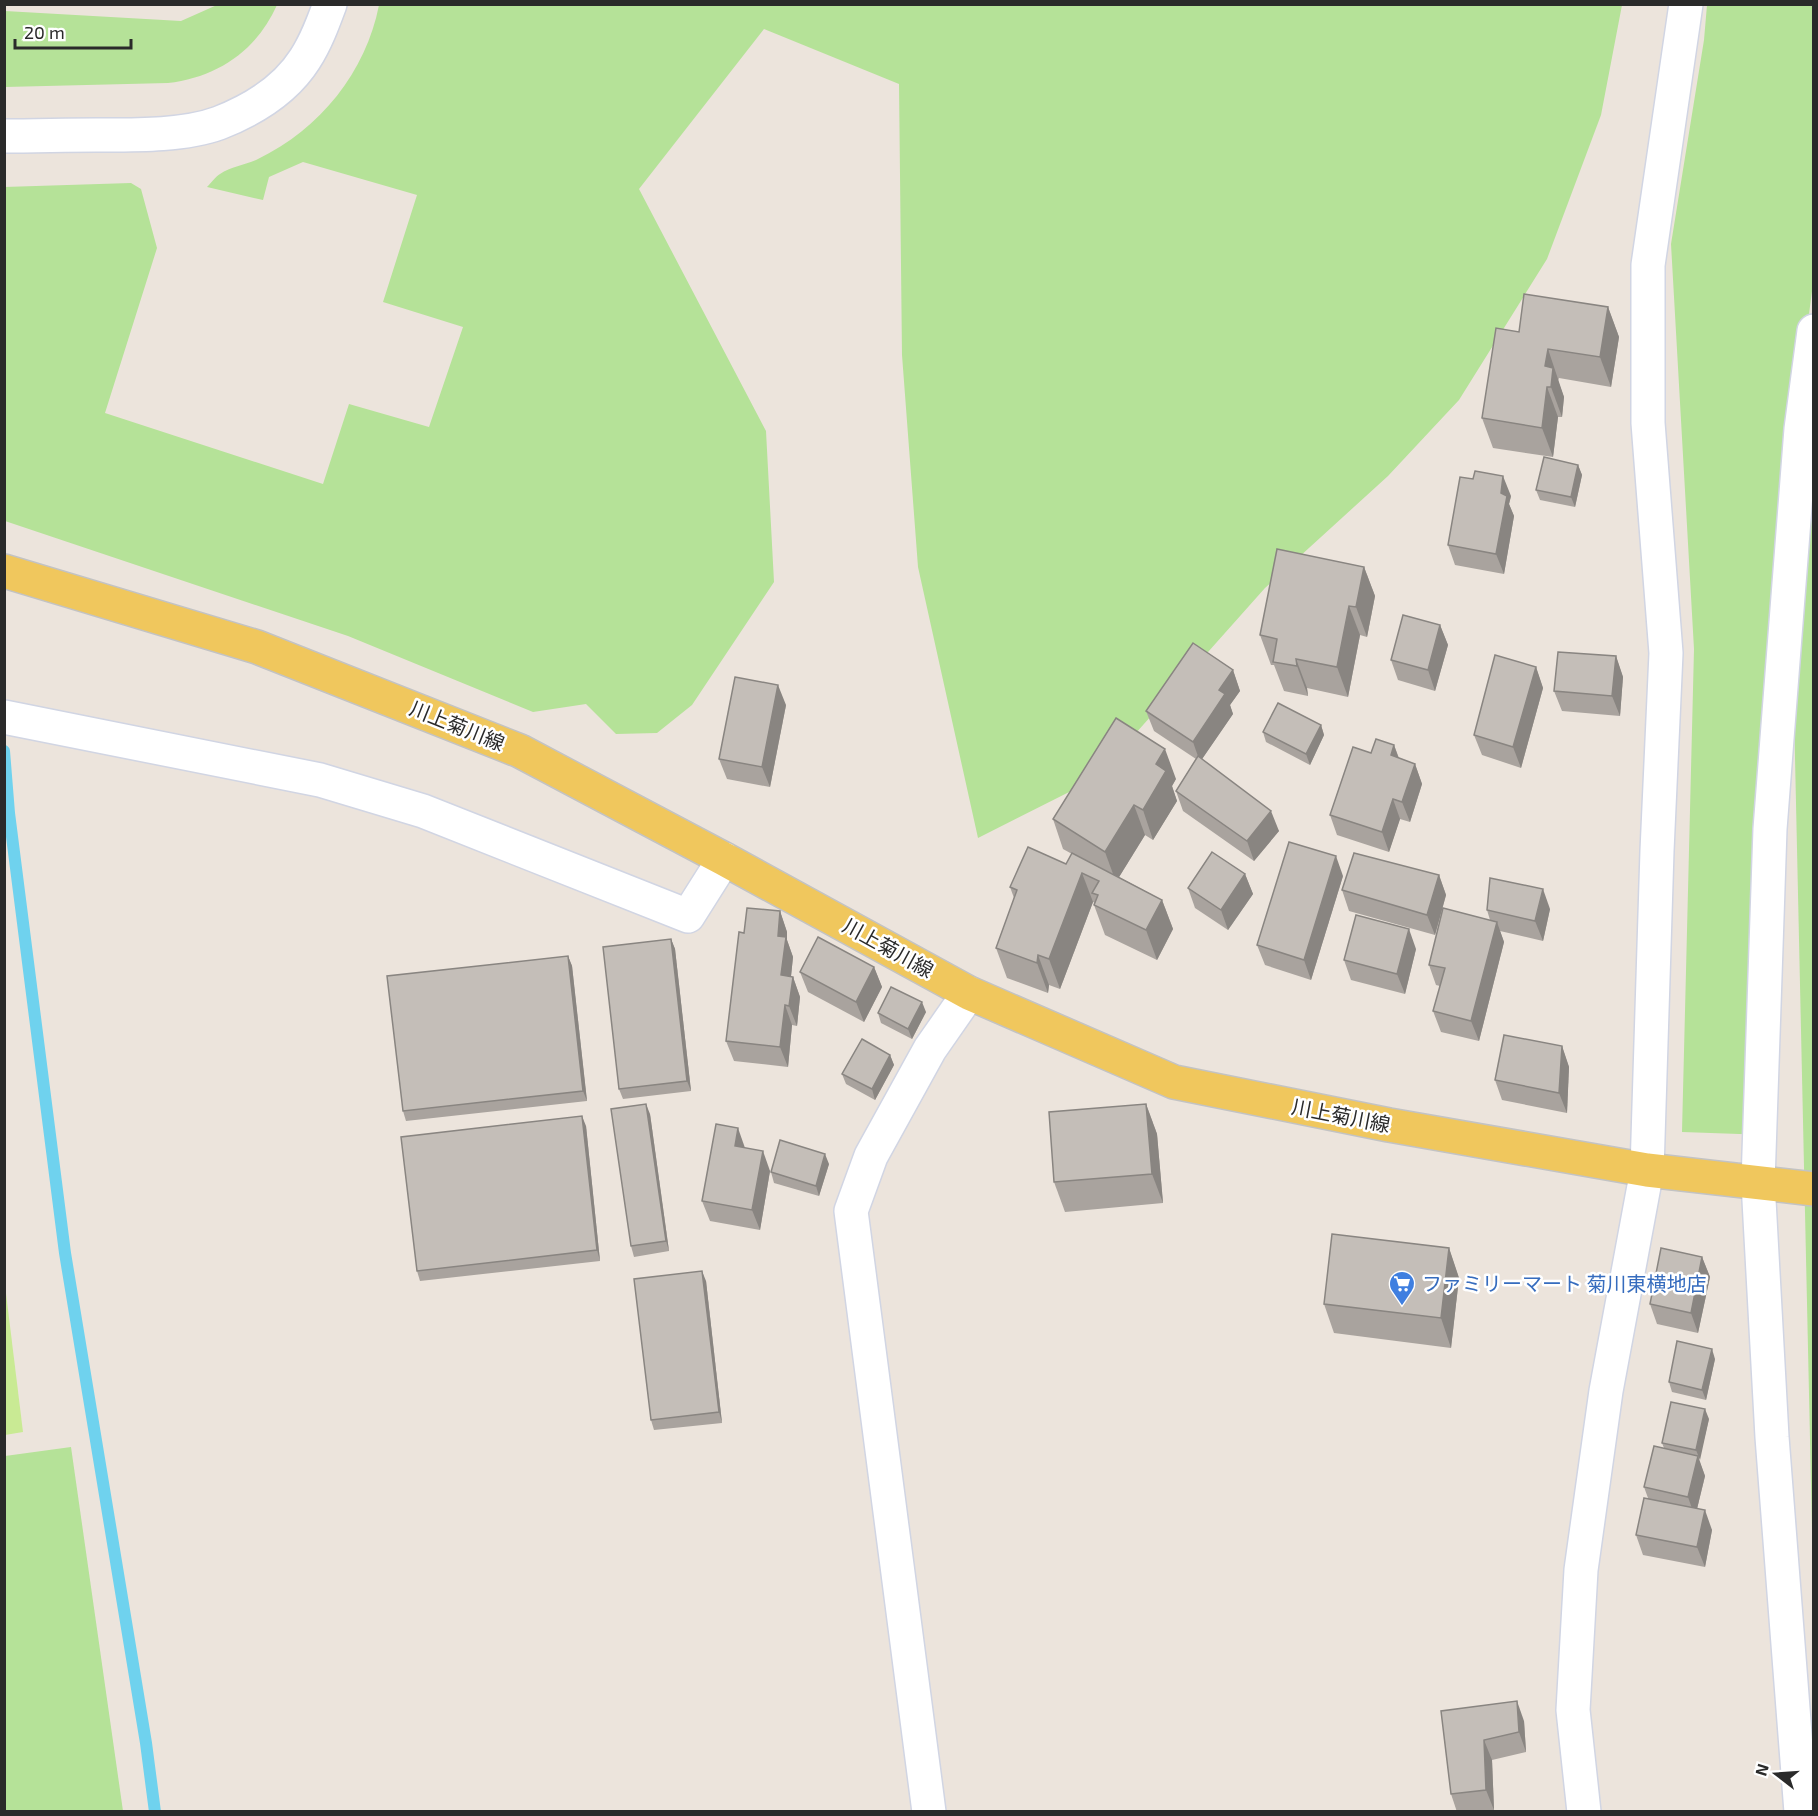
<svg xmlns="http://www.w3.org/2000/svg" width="1818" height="1816" font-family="'Exo 2','Noto Sans JP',sans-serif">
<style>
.green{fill:#b5e298}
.pitch{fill:#c9ea94}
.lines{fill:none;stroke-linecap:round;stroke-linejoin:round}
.stream{stroke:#6fd2ee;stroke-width:12}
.minor-casing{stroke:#d1d5e3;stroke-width:36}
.major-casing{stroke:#c3c3c3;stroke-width:36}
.minor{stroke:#fff;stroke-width:33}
.major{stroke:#f0c75d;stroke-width:33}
.wall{fill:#a9a39e}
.shaded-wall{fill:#898581}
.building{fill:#c4beb8;stroke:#898581;stroke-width:1.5}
.labels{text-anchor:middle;stroke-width:5;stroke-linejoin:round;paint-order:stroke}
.street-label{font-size:20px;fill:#2a2a2a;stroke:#fff}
.shop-label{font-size:20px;fill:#366cbe;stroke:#fff;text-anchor:start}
</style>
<rect width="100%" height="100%" fill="#ece4dc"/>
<g class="green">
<path d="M 217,5 L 277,5 C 257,50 218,77 168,83 L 5,87 L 5,11 L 181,21 Z"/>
<path d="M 379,5 L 1622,5 L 1601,115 L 1547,259 L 1459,400 L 1388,476 L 1265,588 L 1095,779 L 978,838 L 918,567 L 902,355 L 899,84 L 764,29 L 639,189 L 766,431 L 774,582 L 692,705 L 657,733 L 616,734 L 586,704 L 533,712 L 348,636 L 5,521 L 4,187 L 131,183 L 141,189 L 157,248 L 105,413 L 323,484 L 349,404 L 429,427 L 463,327 L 383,302 L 417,195 L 303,162 L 269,177 L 263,200 L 207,187 C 211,183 215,177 220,174 C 231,166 246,165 258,159 C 320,129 366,72 379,5 Z"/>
<polygon points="1707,5 1813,5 1814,276 1786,489 1768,1135 1682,1132 1694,649 1671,244 1704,40"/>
<polygon points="1813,479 1813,1576 1792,621"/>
<polygon points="71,1447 123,1811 5,1811 5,1456"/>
</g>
<polygon class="pitch" points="4,1277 23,1432 5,1435 4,1435"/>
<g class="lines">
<polyline class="stream" points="4,751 9,813 65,1253 146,1743 155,1812"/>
<defs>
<g id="minor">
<path d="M 4,136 C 35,136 66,135 96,135 C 133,135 184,136 219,123 C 252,110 286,89 305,59 C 316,42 323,23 330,4"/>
<polyline points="4,717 320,780 423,811 688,916 724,859"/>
<polyline points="929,1812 851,1211 871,1156 930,1049 969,993"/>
<polyline points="1584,1812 1573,1710 1581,1570 1606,1391 1647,1170 1657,851 1666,653 1648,423 1648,265 1686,4"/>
<polyline points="1801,1812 1772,1437 1758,1182 1770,829 1801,429 1814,331"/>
</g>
<polyline id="major" points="4,571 257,647 520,751 724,859 969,993 1174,1082 1389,1125 1647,1170 1814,1189"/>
</defs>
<use href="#minor" class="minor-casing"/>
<use href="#major" class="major-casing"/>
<use href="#minor" class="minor"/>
<use href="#major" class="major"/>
</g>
<g class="wall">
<polygon points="1608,307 1619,337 1611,387 1559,378 1558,381 1564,397 1562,417 1558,417 1553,457 1493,448 1482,418 1519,332"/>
<polygon points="1578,465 1582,475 1575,507 1540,500 1536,490"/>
<polygon points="1511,496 1509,504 1514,516 1504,574 1455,565 1448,545"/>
<polygon points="1364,567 1375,596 1367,637 1360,635 1348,697 1307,688 1308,696 1284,691 1274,665 1271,665 1260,635"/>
<polygon points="1440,625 1448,645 1435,691 1398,680 1391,660"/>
<polygon points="1616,656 1623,677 1620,716 1562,711 1554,691"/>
<polygon points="1536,667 1543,688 1521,768 1482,755 1474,735"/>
<polygon points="1233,670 1240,691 1230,705 1233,714 1202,759 1279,831 1254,861 1183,811 1176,791 1196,759 1154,731 1146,711"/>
<polygon points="786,705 770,787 727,779 719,759"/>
<polygon points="1321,725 1324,735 1310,765 1266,742 1263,732"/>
<polygon points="1394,745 1399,758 1415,764 1422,784 1410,822 1400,819 1389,852 1337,835 1330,815 1371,753"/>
<polygon points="1176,779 1172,786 1177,801 1153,840 1145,835 1119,877 1162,900 1173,929 1157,960 1105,935 1094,905 1095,903 1093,902 1060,989 1049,985 1048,993 1007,978 996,948 1014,898 1010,887 1066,864 1072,854 1063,849 1053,819"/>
<polygon points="1245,874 1253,894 1228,930 1195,908 1188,888"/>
<polygon points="1439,875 1446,895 1435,935 1349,911 1342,890"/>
<polygon points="1343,876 1311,980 1265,965 1257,945"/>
<polygon points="1550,909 1543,941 1500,931 1504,942 1479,1041 1441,1032 1433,1011 1440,986 1436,985 1429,965 1490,920 1487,910"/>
<polygon points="780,911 787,932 787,940 793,957 791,976 793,977 800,997 797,1026 792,1025 788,1067 734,1061 726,1041 744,933"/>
<polygon points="671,939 675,949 691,1091 623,1099 619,1089"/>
<polygon points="1416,949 1405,994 1351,980 1344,960"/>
<polygon points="568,956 572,966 587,1101 406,1121 403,1111"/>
<polygon points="874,967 882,987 864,1022 808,992 800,972"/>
<polygon points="926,1012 912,1039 881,1023 878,1013"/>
<polygon points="1562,1046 1569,1067 1567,1113 1502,1100 1495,1080"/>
<polygon points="890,1055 894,1065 875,1100 846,1084 842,1074"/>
<polygon points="1146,1104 1157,1134 1163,1203 1065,1212 1054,1182"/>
<polygon points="650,1114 669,1251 634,1257 631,1246"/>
<polygon points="586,1126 600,1261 420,1281 417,1271"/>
<polygon points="745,1148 770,1171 760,1230 710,1221 702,1201"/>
<polygon points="829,1164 819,1196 774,1183 771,1172"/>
<polygon points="1449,1248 1459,1278 1451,1348 1334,1333 1324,1304"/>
<polygon points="1702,1257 1710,1277 1698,1333 1657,1324 1650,1304"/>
<polygon points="706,1281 722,1423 654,1430 651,1420"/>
<polygon points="1715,1359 1706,1400 1672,1392 1669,1382"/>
<polygon points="1709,1419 1699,1460 1705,1476 1697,1509 1712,1530 1705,1567 1643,1555 1636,1535 1648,1498 1644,1487 1664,1448 1662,1443"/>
<polygon points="1441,1711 1524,1721 1526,1752 1492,1760 1494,1810 1482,1812 1457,1812 1451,1794"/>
</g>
<g class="shaded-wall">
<polygon points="1608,307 1619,337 1611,387 1600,357"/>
<polygon points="1548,349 1564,397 1562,417 1551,387 1545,366"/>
<polygon points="1547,387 1558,417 1553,457 1542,428"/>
<polygon points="1578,465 1582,475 1575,507 1571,497"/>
<polygon points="1503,476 1511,496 1509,504 1514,516 1504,574 1496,554 1501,493"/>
<polygon points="1364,567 1375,596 1367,637 1356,607"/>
<polygon points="1349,606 1360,635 1348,697 1337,667"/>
<polygon points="1440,625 1448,645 1435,691 1428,670"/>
<polygon points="1616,656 1623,677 1620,716 1612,696"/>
<polygon points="1296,659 1307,688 1308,696 1297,666"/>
<polygon points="1536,667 1543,688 1521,768 1513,747"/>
<polygon points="1233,670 1240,691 1230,705 1233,714 1200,762 1193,742 1219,690"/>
<polygon points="778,685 786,705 770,787 762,767"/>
<polygon points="1321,725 1324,735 1310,765 1306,754"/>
<polygon points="1394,745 1401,765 1391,755"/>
<polygon points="1165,749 1176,779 1172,786 1177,801 1153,840 1143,810 1156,764"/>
<polygon points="1415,764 1422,784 1410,822 1402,802"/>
<polygon points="1393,799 1400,819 1389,852 1382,832"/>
<polygon points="1134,805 1145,835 1116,882 1105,852"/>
<polygon points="1271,811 1279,831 1254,861 1247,841"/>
<polygon points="1336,856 1343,876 1311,980 1304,960"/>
<polygon points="1082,873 1093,902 1060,989 1049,959"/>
<polygon points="1245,874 1253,894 1228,930 1221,910"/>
<polygon points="1439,875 1446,895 1435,935 1427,915"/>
<polygon points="1543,889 1550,909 1543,941 1535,921"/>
<polygon points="1162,900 1173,929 1157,960 1146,930"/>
<polygon points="780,911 787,932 787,940 793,957 789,996 781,975 778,936"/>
<polygon points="1497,922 1504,942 1479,1041 1471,1021"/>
<polygon points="1409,929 1416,949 1405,994 1397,974"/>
<polygon points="671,939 675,949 691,1091 687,1081"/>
<polygon points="1038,955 1049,985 1048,993 1037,963"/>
<polygon points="568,956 572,966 587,1101 583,1091"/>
<polygon points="874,967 882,987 864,1022 856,1002"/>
<polygon points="793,977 800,997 797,1026 789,1006"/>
<polygon points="922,1002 926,1012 912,1039 908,1029"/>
<polygon points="785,1005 792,1025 788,1067 780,1047"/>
<polygon points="1562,1046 1569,1067 1567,1113 1559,1093"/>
<polygon points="890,1055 894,1065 875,1100 872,1089"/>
<polygon points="646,1104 650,1114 669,1251 666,1241"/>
<polygon points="1146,1104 1157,1134 1163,1203 1152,1174"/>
<polygon points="582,1116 586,1126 600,1261 597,1250"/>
<polygon points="738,1128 745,1148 735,1146"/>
<polygon points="763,1151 770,1171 760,1230 752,1210"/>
<polygon points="825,1154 829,1164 819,1196 816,1186"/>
<polygon points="1449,1248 1459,1278 1451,1348 1441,1318"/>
<polygon points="1702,1257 1710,1277 1698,1333 1691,1313"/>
<polygon points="702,1271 706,1281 722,1423 719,1412"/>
<polygon points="1712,1349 1715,1359 1706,1400 1702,1390"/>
<polygon points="1705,1409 1709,1419 1700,1460 1696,1450"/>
<polygon points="1698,1456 1705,1476 1695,1517 1688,1497"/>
<polygon points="1705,1510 1712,1530 1705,1567 1697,1547"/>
<polygon points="1517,1701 1524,1721 1526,1752 1519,1732"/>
<polygon points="1484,1740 1492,1760 1494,1810 1486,1790"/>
</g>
<g class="building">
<polygon points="1524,294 1608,307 1600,357 1548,349 1545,366 1553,368 1551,387 1547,387 1542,428 1482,418 1496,328 1519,332"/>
<polygon points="1544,457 1578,465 1571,497 1536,490"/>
<polygon points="1475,471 1503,476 1501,493 1507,496 1496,554 1448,545 1460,477 1473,479"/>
<polygon points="1277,549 1364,567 1356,607 1349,606 1337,667 1296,659 1297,666 1273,662 1277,639 1260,635"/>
<polygon points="1403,615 1440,625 1428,670 1391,660"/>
<polygon points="1193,643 1233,670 1219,690 1225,694 1193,742 1146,711"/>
<polygon points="1558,652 1616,656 1612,696 1554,691"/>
<polygon points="1495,655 1536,667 1513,747 1474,735"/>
<polygon points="735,677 778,685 762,767 719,759"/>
<polygon points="1278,703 1321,725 1306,754 1263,732"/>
<polygon points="1116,718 1165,749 1156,764 1166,771 1143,810 1134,805 1105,852 1053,819"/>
<polygon points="1376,739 1394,745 1391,755 1415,764 1402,802 1393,799 1382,832 1330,815 1353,747 1371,753"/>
<polygon points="1198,756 1271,811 1247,841 1176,791"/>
<polygon points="1289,842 1336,856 1304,960 1257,945"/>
<polygon points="1028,847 1066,864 1072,853 1162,900 1146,930 1094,905 1098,895 1092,893 1099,881 1082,873 1049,959 1038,955 1037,963 996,948 1017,890 1010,887"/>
<polygon points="1212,852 1245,874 1221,910 1188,888"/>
<polygon points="1354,853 1439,875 1427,915 1342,890"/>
<polygon points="1490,878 1543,889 1535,921 1487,910"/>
<polygon points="747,908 780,911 778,936 786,937 781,975 793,977 789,1006 785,1005 780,1047 726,1041 739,932 744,933"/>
<polygon points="1443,908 1497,922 1471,1021 1433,1011 1445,968 1429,965"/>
<polygon points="1356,915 1409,929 1397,974 1344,960"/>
<polygon points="818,937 874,967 856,1002 800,972"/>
<polygon points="671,939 687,1081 619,1089 603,947"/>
<polygon points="568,956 583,1091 403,1111 387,976"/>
<polygon points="891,987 922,1002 908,1029 878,1013"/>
<polygon points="1504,1035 1562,1046 1559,1093 1495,1080"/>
<polygon points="862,1039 890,1055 872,1089 842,1074"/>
<polygon points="646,1104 666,1241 631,1246 611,1109"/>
<polygon points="1146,1104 1152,1174 1054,1182 1049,1112"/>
<polygon points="582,1116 597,1250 417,1271 401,1137"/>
<polygon points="716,1124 738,1128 735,1146 763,1151 752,1210 702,1201"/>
<polygon points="780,1140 825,1154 816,1186 771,1172"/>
<polygon points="1332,1234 1449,1248 1441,1318 1324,1304"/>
<polygon points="1661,1248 1702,1257 1691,1313 1650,1304"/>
<polygon points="702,1271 719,1412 651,1420 634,1279"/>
<polygon points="1677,1341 1712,1349 1702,1390 1669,1382"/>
<polygon points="1671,1402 1705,1409 1696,1450 1662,1443"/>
<polygon points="1654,1446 1698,1456 1688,1497 1644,1487"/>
<polygon points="1644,1498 1705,1510 1697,1547 1636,1535"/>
<polygon points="1517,1701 1519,1732 1484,1740 1486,1790 1451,1794 1441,1711"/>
</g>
<defs>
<symbol id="supermarket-pin" viewBox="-11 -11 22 30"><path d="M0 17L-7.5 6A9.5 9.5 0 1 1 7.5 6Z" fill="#3f7fe0" stroke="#fff"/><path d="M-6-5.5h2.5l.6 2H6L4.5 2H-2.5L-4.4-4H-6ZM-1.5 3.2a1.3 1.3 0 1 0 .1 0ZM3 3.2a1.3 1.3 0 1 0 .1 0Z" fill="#fff"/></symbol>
</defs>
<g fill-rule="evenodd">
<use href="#supermarket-pin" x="1387" y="1269" width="30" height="40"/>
</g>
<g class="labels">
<g class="street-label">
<text transform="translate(457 726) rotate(22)" y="7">川上菊川線</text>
<text transform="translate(888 948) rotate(29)" y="7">川上菊川線</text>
<text transform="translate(1341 1116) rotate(11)" y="7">川上菊川線</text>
</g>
<g class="shop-label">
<text x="1422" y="1291">ファミリーマート 菊川東横地店</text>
</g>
</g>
<rect width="1818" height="1816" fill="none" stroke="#2a2a2a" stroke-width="12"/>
<g transform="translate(1776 1774) rotate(287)" stroke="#ffffff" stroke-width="4.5" paint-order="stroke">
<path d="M0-4.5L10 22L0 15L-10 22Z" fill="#2a2a2a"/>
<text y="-9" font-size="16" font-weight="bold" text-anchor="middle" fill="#2a2a2a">N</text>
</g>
<path d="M15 39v9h116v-9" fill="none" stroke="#2a2a2a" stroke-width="3"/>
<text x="24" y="39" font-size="18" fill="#2a2a2a" stroke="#ffffff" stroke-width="4.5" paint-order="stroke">20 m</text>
</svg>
